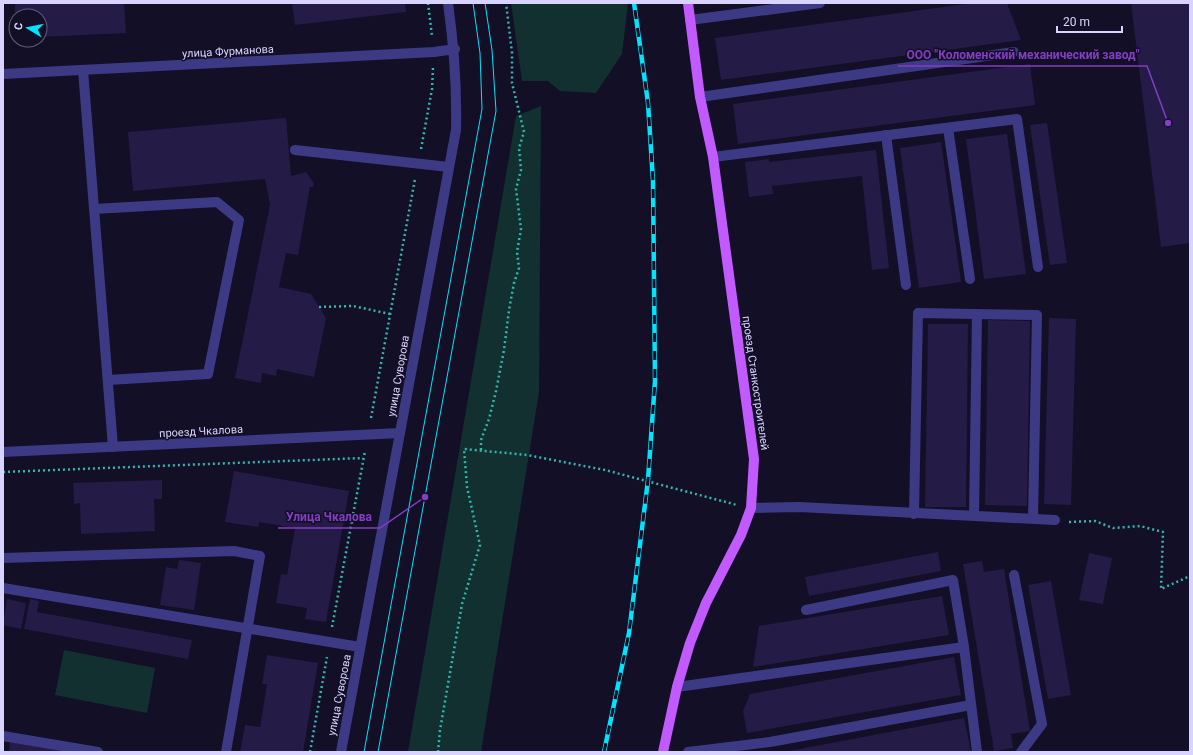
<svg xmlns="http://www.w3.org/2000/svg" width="1193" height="755" font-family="Roboto,sans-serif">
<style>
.green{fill:#12302f}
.building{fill:#241b47}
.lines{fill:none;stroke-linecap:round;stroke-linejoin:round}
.path{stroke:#2fb8b0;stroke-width:2.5;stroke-dasharray:2 3;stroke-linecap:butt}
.minor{stroke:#3d3a85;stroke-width:10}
.major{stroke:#c25bff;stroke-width:10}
.tram{stroke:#00e5ff;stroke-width:1}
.rail-casing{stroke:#00e5ff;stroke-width:4.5}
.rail{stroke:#130f26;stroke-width:3;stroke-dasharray:9;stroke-linecap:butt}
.labels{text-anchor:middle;stroke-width:3;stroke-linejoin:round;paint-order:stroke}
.street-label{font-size:11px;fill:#d9d4ff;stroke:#130f26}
.leader{fill:none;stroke:#843dc5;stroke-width:1.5}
.callout-dot{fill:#843dc5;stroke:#130f26;stroke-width:1.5}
.callout-label{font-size:12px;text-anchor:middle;font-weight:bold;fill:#843dc5;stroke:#130f26;stroke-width:3;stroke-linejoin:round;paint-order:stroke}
</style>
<rect width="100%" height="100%" fill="#130f26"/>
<g class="green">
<polygon points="511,3 628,3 622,54 596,93 560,91 548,81 522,81"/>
<polygon points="541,106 539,392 481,752 408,752 516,116"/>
<polygon points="64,650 155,668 147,713 55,695"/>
</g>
<g class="building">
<polygon points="15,3 124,3 126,33 40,37 40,16 15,16"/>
<polygon points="292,3 405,3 406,12 295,25"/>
<polygon points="973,3 1007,3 1021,40 721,80 715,38"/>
<polygon points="1131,3 1190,3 1190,243 1161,247"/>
<polygon points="1030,64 1035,105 738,144 733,104"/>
<polygon points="286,118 291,176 306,172 314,183 313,187 310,187 298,255 286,253 279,287 311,294 326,318 314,377 277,369 276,376 262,373 261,383 235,378 270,205 265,179 133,191 128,132"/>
<polygon points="1047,123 1067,263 1050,265 1030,125"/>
<polygon points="1007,134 1026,274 984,279 966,139"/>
<polygon points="941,142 961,282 919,288 900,148"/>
<polygon points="876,150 889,268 872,270 862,176 772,186 773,194 749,197 745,162 769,159 769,162"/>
<polygon points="1049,318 1076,319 1071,505 1044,504"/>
<polygon points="988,320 1030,321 1027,506 985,505"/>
<polygon points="928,324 968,324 966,507 925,507"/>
<polygon points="234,471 349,491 326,622 305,619 307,608 276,603 281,574 287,575 295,528 259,522 258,527 225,522"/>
<polygon points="162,480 162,499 154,499 155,531 81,534 80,503 74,504 73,483"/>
<polygon points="938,552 941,571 809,596 805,577"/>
<polygon points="1089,553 1112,558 1103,604 1079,600"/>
<polygon points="179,560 201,563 194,610 160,605 166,567 177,569"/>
<polygon points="982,561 984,572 1004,569 1030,731 1011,734 1013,748 994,751 963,564"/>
<polygon points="1051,581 1071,695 1048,699 1028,585"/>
<polygon points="942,596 949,635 753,667 759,626"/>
<polygon points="7,599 26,603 21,629 3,625"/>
<polygon points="30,599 39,601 37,612 192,640 188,659 24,629"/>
<polygon points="267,655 318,663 303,752 240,752 245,725 260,727 267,684 262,684"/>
<polygon points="954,657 961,695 747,733 743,711 750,694"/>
<polygon points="964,718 971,752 789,752 789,751"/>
<polygon points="10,742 67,751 67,752 9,752"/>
</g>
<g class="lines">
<g class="path">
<polyline points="428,3 432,36"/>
<polyline points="421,149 432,89 433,67"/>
<polyline points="319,307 353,306 390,314"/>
<polyline points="371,418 415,179"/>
<polyline points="481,450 481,440 489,419 496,391 504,350 509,310 514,283 519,268 517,252 521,229 516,189 521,170 519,148 524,132 512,83 512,53 506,3"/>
<polyline points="3,472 363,458"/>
<polyline points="1069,522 1095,521 1113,528 1140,526 1163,532 1161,589 1190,576"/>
<polyline points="332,627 365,451"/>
<polyline points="310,752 327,657"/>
<polyline points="438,752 440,730 462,604 480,545 467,487 464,449 527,455 605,470 737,505"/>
</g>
<g class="minor">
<polyline points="690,20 820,3"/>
<polyline points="83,70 113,447"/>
<polyline points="3,74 434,52 455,49"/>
<polyline points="700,97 1014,52"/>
<polyline points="948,128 970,279"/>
<polyline points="886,135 906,285"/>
<polyline points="295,150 449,167"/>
<polyline points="713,157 1017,119 1038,267"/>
<polyline points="94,209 217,202 239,220 208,374 108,380"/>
<polyline points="3,452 400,433"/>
<polyline points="751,508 799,507 1055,520"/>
<polyline points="914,514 918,313 1037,315 1033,518"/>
<polyline points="974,516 977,314"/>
<polyline points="3,558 234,551 260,556 226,752"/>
<polyline points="1014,575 1042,724 1021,752"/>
<polyline points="3,588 360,647"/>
<polyline points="964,647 977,752"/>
<polyline points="677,687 964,647 953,580 806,610"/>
<polyline points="3,736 98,752"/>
<path d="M 341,752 L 456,130 C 457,86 454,46 448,3"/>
<polyline points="688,752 770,742 971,705"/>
</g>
<polyline class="major" points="663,752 677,687 690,643 706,603 741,535 751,508 754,459 713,157 700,97 688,3"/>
<g class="tram">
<polyline points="364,752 482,109 480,53 473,3"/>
<polyline points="378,752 496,111 492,50 485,3"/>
</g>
<defs>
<polyline id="rail" points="604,752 629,633 648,480 655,381 653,181 648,103 634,3"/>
</defs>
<use href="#rail" class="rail-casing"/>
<use href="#rail" class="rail"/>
</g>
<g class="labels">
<g class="street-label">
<text transform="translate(228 51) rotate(-3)" y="4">улица Фурманова</text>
<text transform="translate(398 376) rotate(-80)" y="4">улица Суворова</text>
<text transform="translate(756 383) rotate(82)" y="4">проезд Станкостроителей</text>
<text transform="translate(201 431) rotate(-3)" y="4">проезд Чкалова</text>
<text transform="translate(339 695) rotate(-79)" y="4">улица Суворова</text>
</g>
</g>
<path class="leader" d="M1168 123L1147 66H898M425 497L380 528H278"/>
<g class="callout-dot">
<circle cx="1168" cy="123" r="4"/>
<circle cx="425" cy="497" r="4"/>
</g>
<g class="callout-label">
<text x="1023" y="59">ООО "Коломенский механический завод"</text>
<text x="329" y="521">Улица Чкалова</text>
</g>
<rect width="1193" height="755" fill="none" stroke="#d9d4ff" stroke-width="8"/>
<g transform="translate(28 28) rotate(280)"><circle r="19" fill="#130f26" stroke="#625e7d"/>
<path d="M0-3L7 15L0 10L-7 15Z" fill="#00e5ff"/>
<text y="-6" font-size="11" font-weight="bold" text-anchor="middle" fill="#d9d4ff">С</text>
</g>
<path d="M1057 26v6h65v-6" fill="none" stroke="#d9d4ff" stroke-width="2"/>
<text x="1063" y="26" font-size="12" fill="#d9d4ff" stroke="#130f26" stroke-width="3" paint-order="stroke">20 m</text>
</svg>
